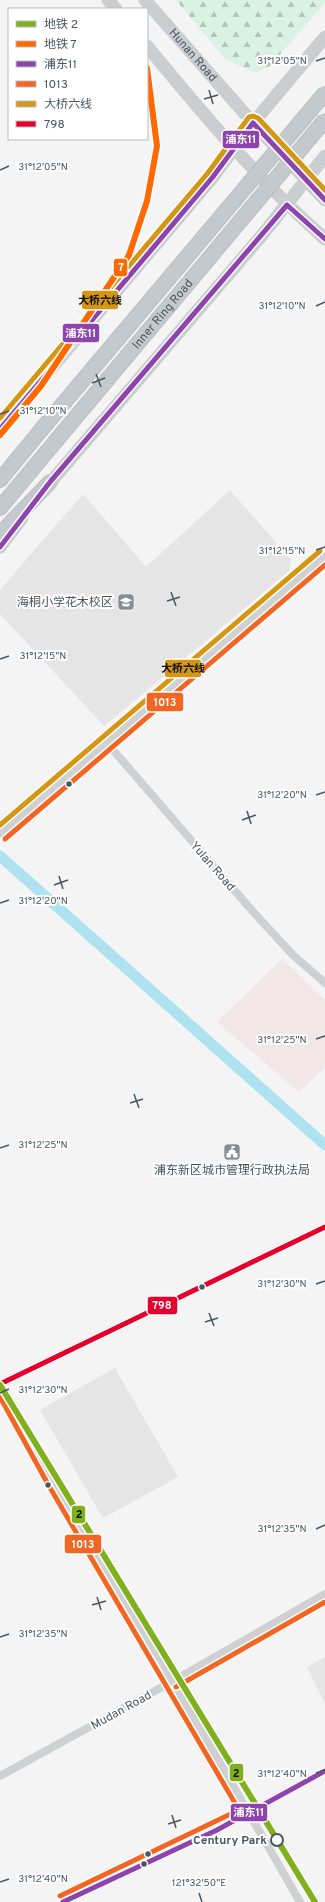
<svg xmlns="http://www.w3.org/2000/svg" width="325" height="1902" font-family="Overpass,'Noto Sans SC',sans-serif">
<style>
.education{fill:#e6e5e6}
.medical{fill:#f1e7e6}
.forest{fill:url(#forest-firs)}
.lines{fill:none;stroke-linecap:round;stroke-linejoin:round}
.canal{stroke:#aee2f0;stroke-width:11}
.trunk-casing{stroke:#b9bec3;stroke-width:16}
.minor{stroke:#ced0d2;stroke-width:8}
.primary{stroke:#caced1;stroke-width:13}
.trunk{stroke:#c4c9cd;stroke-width:14}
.trunk-bridge-casing{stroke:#b9bec3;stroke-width:16;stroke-linecap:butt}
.trunk-bridge{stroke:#c4c9cd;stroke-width:14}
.bus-1-casing{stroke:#fff;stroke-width:8}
.bus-2-casing{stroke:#fff;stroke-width:8}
.bus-3-casing{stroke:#fff;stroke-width:8}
.bus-4-casing{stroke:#fff;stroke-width:8}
.bus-1{stroke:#8e44ad;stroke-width:5}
.bus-2{stroke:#f26522;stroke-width:5}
.bus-3{stroke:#d49613;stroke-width:5}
.bus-4{stroke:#e4002b;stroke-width:5}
.metro-1-casing{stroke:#fff;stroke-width:9}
.metro-2-casing{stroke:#fff;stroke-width:9}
.metro-1{stroke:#80b01d;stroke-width:6}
.metro-2{stroke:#ff6900;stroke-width:6}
.ticks{fill:none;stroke:#4a5661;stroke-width:1.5}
.bus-dot{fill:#4a5661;stroke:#fff;stroke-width:1.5}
.stop-dot{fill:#fff;stroke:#4a5661;stroke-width:2}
.labels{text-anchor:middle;stroke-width:4;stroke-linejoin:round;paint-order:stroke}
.street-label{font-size:12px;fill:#4a5661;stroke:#fff}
.poi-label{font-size:12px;fill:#4a5661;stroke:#fff;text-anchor:end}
.stop-label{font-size:12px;font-weight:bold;fill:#4a5661;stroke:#fff;text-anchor:end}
.ticks-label{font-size:10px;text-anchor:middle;fill:#4a5661;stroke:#fff;stroke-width:4;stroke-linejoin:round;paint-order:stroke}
.line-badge{stroke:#fff;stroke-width:1.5}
.badge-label{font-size:11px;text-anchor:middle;font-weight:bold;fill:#fff}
.pale-badge-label{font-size:11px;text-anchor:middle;font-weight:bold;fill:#111}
</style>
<defs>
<pattern id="forest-firs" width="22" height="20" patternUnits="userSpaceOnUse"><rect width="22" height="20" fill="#d9f2e3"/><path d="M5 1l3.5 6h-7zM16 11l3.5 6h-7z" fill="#b2c7bb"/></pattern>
</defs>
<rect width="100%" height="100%" fill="#f4f4f4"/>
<g class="education">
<polygon points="230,490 291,560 289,571 104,726 0,614 0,590 83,494 146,567"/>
<polygon points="115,1368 178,1477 103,1518 40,1410"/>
<polygon points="325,1657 325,1704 307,1667"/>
</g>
<polygon class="medical" points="282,959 325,1000 325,1068 299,1092 217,1022"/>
<polygon class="forest" points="176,0 325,0 325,3 270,66 255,73 225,59"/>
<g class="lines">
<polyline class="canal" points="0,856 325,1145"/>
<defs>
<g id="trunk">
<polyline points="0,480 41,430"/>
<polyline points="0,508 55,442"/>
<polyline points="0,534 50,482"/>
</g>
</defs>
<use href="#trunk" class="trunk-casing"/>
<g class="minor">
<polyline points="107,743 255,914 294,956 325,983"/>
<polyline points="0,834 325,556"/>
<polyline points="0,1383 55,1482 163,1664 300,1902"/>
<polyline points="0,1384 325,1227"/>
<polyline points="0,1776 173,1681 325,1594"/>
<polyline points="63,1902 217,1830 325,1771"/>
</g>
<g class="primary">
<polyline points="108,0 116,9"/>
<path id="s1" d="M 145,0 L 253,123 L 325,200"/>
<path d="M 147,46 C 203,114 259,181 325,239"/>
<polyline points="0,429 212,178 253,123 325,37"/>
<polyline points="44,490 263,234 325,156"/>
<polyline points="0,547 22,518"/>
</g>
<use href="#trunk" class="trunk"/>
<defs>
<g id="trunk-bridge">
<polyline points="41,430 325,93"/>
<path id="s2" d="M 55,442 L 325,120"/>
</g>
</defs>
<use href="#trunk-bridge" class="trunk-bridge-casing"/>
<use href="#trunk-bridge" class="trunk-bridge"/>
<defs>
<g id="bus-1">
<polyline points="0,429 212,178 253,123 325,200"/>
<polyline points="0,547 50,482 287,205 325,239"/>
<polyline points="63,1902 217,1830 325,1771"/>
</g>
<g id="bus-2">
<polyline points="5,839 325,565"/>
<polyline points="0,1397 49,1486 239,1810 60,1896"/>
<polyline points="176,1687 325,1602"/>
</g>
<g id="bus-3">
<polyline points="0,418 207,174 249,117 253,116 258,118 325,190"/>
<polyline points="0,825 320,551"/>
</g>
<polyline id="bus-4" points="0,1384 325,1227"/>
</defs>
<use href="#bus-1" class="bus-1-casing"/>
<use href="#bus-2" class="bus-2-casing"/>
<use href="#bus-3" class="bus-3-casing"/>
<use href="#bus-4" class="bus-4-casing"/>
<use href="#bus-1" class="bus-1"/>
<use href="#bus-2" class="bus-2"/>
<use href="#bus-3" class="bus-3"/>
<use href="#bus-4" class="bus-4"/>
<defs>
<polyline id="metro-1" points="0,1385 315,1902"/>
<polyline id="metro-2" points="0,435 41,386 129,255 147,201 157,146 147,68"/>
</defs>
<use href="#metro-1" class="metro-1-casing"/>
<use href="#metro-2" class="metro-2-casing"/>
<use href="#metro-1" class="metro-1"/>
<use href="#metro-2" class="metro-2"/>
</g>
<path class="ticks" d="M 316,61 L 325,58M 209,90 L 213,104M 204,99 L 218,95M 0,170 L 9,166M 316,306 L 325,302M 96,374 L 101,387M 92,383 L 105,378M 0,414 L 9,411M 316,550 L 325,547M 171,592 L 176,606M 167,601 L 180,597M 0,659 L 9,656M 316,795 L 325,792M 247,811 L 251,824M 242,820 L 256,815M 59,876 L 63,889M 54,885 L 68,880M 0,903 L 9,900M 316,1039 L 325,1036M 134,1094 L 139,1108M 130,1103 L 143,1099M 0,1148 L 9,1145M 316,1284 L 325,1281M 209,1313 L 214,1326M 205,1322 L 218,1318M 0,1393 L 9,1389M 316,1529 L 325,1525M 97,1597 L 101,1610M 92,1605 L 106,1601M 0,1637 L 9,1634M 316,1773 L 325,1770M 172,1815 L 176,1828M 168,1824 L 181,1820M 0,1882 L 9,1879M 199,1893 L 202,1902"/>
<defs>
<symbol id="school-square" viewBox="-11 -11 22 22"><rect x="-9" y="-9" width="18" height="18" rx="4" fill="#868d94" stroke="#fff"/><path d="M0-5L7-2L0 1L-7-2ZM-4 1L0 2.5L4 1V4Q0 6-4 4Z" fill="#fff"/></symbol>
<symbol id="civic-square" viewBox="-11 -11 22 22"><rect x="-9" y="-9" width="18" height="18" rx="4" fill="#868d94" stroke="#fff"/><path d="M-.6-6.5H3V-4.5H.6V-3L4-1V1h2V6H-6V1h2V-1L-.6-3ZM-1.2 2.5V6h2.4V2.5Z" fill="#fff"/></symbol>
</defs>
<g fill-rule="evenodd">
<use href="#school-square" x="116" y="592" width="20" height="20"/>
<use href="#civic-square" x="222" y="1142" width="20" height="20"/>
</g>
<g class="bus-dot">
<circle cx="69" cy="784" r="3.5"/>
<circle cx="202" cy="1287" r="3.5"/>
<circle cx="48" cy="1485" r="3.5"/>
<circle cx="148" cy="1854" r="3.5"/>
<circle cx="144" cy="1864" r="3.5"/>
</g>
<circle class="stop-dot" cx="277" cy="1840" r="6"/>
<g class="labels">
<g class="street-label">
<text dy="4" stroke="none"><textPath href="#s1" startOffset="73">Hunan Road</textPath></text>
<text dy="4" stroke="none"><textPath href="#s2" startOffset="167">Inner Ring Road</textPath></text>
<text transform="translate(213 866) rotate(49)" y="4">Yulan Road</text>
<text transform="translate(121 1710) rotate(-29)" y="4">Mudan Road</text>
</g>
<g class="poi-label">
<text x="113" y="606">海桐小学花木校区</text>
<text x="232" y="1174" text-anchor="middle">浦东新区城市管理行政执法局</text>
</g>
<g class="stop-label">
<text x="267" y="1844">Century Park</text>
</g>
</g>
<g class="ticks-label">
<text x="282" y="64">31°12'05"N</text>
<text x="43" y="170">31°12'05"N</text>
<text x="282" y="309">31°12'10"N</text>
<text x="43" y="414">31°12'10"N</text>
<text x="282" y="554">31°12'15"N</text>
<text x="43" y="659">31°12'15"N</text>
<text x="282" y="798">31°12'20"N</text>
<text x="43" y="904">31°12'20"N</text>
<text x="282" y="1043">31°12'25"N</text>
<text x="43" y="1148">31°12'25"N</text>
<text x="282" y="1287">31°12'30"N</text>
<text x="43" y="1393">31°12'30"N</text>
<text x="282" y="1532">31°12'35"N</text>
<text x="43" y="1637">31°12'35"N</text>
<text x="282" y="1777">31°12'40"N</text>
<text x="43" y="1882">31°12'40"N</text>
<text x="199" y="1886">121°32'50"E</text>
</g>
<g class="line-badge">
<rect x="222" y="130" width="38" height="19" rx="4" fill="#8e44ad"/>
<rect x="113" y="258" width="15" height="19" rx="4" fill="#ff6900"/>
<rect x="81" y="290" width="38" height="20" rx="4" fill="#d49613"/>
<rect x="62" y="323" width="38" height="20" rx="4" fill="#8e44ad"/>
<rect x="164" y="659" width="38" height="19" rx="4" fill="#d49613"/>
<rect x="146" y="692" width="38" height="20" rx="4" fill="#f26522"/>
<rect x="147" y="1296" width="31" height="19" rx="4" fill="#e4002b"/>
<rect x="71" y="1505" width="15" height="19" rx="4" fill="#80b01d"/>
<rect x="64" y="1534" width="38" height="20" rx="4" fill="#f26522"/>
<rect x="229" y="1763" width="15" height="19" rx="4" fill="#80b01d"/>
<rect x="230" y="1803" width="38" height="19" rx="4" fill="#8e44ad"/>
</g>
<g class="badge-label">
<text x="241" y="143">浦东11</text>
<text x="121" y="271">7</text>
<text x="81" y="337">浦东11</text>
<text x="165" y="706">1013</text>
<text x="162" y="1309">798</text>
<text x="83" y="1548">1013</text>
<text x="249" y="1816">浦东11</text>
</g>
<g class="pale-badge-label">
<text x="100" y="304">大桥六线</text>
<text x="183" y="672">大桥六线</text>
<text x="79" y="1518">2</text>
<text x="236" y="1777">2</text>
</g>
<rect x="8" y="8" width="140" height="132" fill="#ffffff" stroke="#b7bbc0"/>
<rect x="16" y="21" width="20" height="6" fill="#80b01d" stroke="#b7bbc0"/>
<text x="44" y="28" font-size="12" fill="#4a5661">地铁 2</text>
<rect x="16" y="41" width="20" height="6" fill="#ff6900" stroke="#b7bbc0"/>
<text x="44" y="48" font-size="12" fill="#4a5661">地铁 7</text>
<rect x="16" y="61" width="20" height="6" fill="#8e44ad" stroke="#b7bbc0"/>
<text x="44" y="68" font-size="12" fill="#4a5661">浦东11</text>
<rect x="16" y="81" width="20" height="6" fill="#f26522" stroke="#b7bbc0"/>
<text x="44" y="88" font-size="12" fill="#4a5661">1013</text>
<rect x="16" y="101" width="20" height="6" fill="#d49613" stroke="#b7bbc0"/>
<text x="44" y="108" font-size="12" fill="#4a5661">大桥六线</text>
<rect x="16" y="121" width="20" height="6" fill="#e4002b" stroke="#b7bbc0"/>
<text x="44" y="128" font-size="12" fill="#4a5661">798</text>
</svg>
